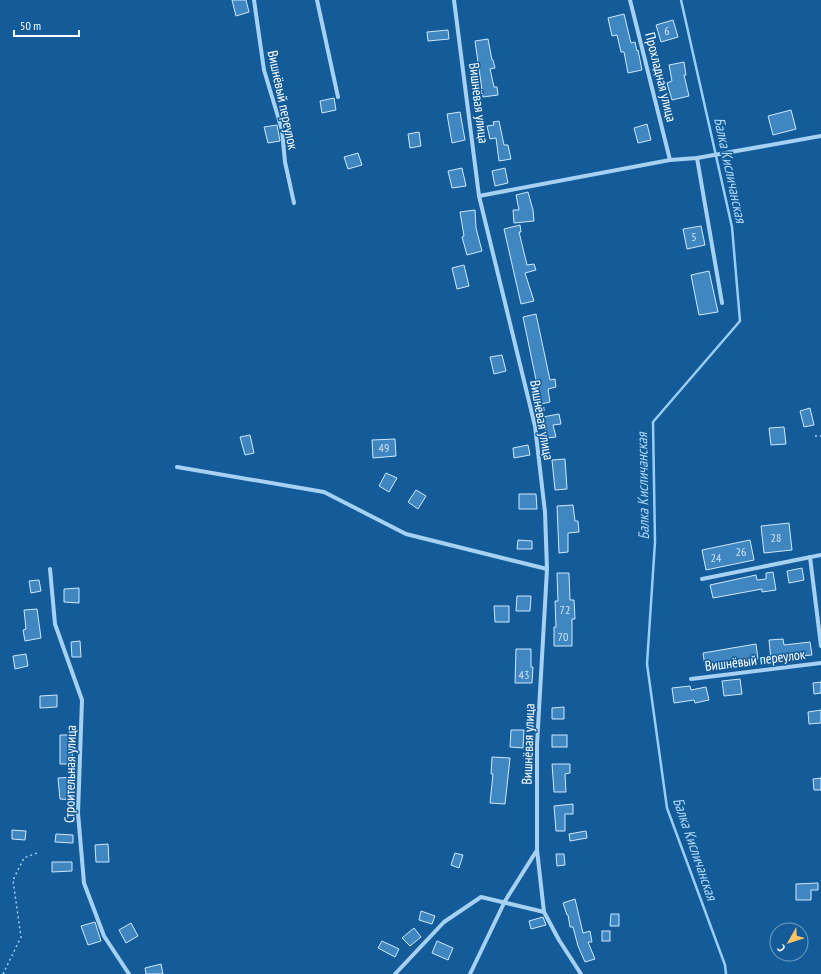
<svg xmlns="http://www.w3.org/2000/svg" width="821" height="974" font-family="'PT Sans Narrow',sans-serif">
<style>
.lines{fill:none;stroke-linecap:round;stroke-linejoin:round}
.stream{stroke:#98cef6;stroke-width:2.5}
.building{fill:#4087c2;stroke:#cee8fd}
.path{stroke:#a6d1f3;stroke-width:1.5;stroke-dasharray:2 3;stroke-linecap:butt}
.street{stroke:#a6d1f3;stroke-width:4}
.labels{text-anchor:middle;stroke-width:3;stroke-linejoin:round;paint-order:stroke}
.number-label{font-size:12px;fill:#cfe1f0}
.street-label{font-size:14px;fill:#fff;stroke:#135c99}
.water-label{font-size:15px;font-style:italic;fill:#b2dafa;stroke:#135c99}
</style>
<rect width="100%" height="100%" fill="#135c99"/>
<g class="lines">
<polyline class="stream" points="681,0 732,227 740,321 653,422 655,542 647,664 667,808 725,965 726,974"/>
</g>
<g class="building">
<polygon points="232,0 246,0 249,12 236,16"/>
<polygon points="624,14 631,43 635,42 637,51 638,50 642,70 628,73 624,52 621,52 617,35 612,36 608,18"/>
<polygon points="673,20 678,37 661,42 656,25"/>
<polygon points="448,30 449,39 428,41 427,32"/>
<polygon points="488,39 492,60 493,60 495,68 490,69 494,87 497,87 498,95 483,97 475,41"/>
<polygon points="684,62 686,75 684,75 689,96 672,100 667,83 672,81 669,65"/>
<polygon points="334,98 336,110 322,113 320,101"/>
<polygon points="791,110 796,129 773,135 768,116"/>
<polygon points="460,112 465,140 452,143 447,114"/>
<polygon points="499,121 504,145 508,145 511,159 499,161 496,138 490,139 487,126 494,125 493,122"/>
<polygon points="647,124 651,140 638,143 634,128"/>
<polygon points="277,125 280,141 268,143 264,127"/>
<polygon points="419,132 421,146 410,148 408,134"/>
<polygon points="358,153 362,165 348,169 344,157"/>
<polygon points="462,168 466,186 452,188 448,171"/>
<polygon points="505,168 508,183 495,186 492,171"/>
<polygon points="528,192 533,210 534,221 514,223 513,210 519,210 516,195"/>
<polygon points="475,210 476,228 482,251 467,255 462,237 464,236 460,212"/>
<polygon points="520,225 521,232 519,232 527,265 534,264 536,270 525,273 534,301 521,304 504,229"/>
<polygon points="701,226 705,245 687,249 683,229"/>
<polygon points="464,265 469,286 457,289 452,268"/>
<polygon points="709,271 718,312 699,315 691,275"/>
<polygon points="536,314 550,380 555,379 556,387 548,389 550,402 541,404 523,317"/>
<polygon points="502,355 506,371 494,374 490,357"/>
<polygon points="810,408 814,425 804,427 800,411"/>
<polygon points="559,414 561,424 553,425 556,437 547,438 543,417"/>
<polygon points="784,427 786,444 771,445 769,428"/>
<polygon points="250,435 254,453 245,455 240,437"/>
<polygon points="395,439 396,456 373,458 372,440"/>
<polygon points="528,445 530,455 514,458 513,448"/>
<polygon points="565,459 567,489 555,490 552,460"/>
<polygon points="386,473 397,478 389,492 379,486"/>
<polygon points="416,490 426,496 418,509 408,502"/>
<polygon points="519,494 536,494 537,509 519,509"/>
<polygon points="573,505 575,521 578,521 579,532 568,533 568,552 559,553 557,506"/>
<polygon points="789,523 792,550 764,553 761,526"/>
<polygon points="518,540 532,541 532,549 517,549"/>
<polygon points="750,540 754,560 706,570 702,550"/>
<polygon points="802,568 804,580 789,583 787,571"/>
<polygon points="773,572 776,590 762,592 762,589 713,598 710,585 756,575 757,580 766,579 766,573"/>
<polygon points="557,573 569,573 570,600 574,600 575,619 572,619 572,646 554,646 554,627 556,627 555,601 558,601"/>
<polygon points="39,580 41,591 31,593 29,581"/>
<polygon points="79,588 79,603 64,602 64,589"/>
<polygon points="517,596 531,596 530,611 516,611"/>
<polygon points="494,606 509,606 509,622 495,622"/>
<polygon points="37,609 41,638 25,641 23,630 26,629 24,610"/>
<polygon points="783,639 784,645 810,642 812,655 771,659 769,640"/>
<polygon points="80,641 81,657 72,657 71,642"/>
<polygon points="756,644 758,659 705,666 703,653"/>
<polygon points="516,649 531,649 531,667 533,667 532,683 515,683"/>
<polygon points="26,654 28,666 15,669 13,656"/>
<polygon points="740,679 742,694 724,696 722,681"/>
<polygon points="821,682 821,693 814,694 813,683"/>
<polygon points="690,686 691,690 706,687 709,700 695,703 694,700 674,703 672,688"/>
<polygon points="57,695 57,707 40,708 40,696"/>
<polygon points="564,707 564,719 552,719 552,708"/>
<polygon points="821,710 821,723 809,724 808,712"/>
<polygon points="511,730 524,730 523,748 510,747"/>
<polygon points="60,735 71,735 73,764 60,764"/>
<rect x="552" y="735" width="15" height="12"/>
<polygon points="492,757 510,758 505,804 490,803 493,774 491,774"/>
<polygon points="552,764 570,764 570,773 565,774 566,792 554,792"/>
<polygon points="75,777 73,800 60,799 58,778"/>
<polygon points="821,778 821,790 814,790 813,779"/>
<polygon points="573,804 573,814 565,814 565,831 556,831 554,806"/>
<polygon points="12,830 26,831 25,840 12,839"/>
<polygon points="586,831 587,838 570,841 569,834"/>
<polygon points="56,834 73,835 73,843 55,842"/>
<polygon points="108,844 109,862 96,862 95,845"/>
<polygon points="455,853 463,855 459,868 451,865"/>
<polygon points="556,854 564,854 565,865 557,866"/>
<polygon points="52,862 72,862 72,871 52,872"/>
<polygon points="818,883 818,890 811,890 811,900 796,900 796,884"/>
<polygon points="575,899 583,933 590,931 592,942 588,942 595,959 585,962 578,946 573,927 570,927 568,915 567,915 563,903"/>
<polygon points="421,911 435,916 432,924 419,920"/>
<polygon points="611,914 619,914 619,926 610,926"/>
<polygon points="543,917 546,925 531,929 529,921"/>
<polygon points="95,922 101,941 88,945 81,926"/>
<polygon points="131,923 138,936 126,943 119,930"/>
<polygon points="414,928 421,937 410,946 402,938"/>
<rect x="602" y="931" width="8" height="10"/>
<polygon points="382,941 399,949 395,957 378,948"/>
<polygon points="437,941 453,948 448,960 432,953"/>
<polygon points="161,964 163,974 146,974 145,968"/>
</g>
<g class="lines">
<g class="path">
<polyline points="815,436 821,436"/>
<polyline points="3,974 21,937 13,880 24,858 37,853"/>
</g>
<g class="street">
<polyline points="254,0 264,70 282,130 285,162 294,203"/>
<polyline points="317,0 338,97"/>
<polyline points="454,0 479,196 535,426 545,512 547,569 537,745 537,850 544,912 559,940 581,974"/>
<polyline points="630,0 670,160"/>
<polyline points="697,158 722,303"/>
<polyline points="479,196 670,160 697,158 821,136"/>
<polyline points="177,467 324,492 406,534 547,569"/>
<polyline points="810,557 821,646"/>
<polyline points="50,569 55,624 82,700 78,813 84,883 104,936 129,974"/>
<polyline points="702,579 821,555"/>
<polyline points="691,679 821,663"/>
<polyline points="395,974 444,922 481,897 544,912"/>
<polyline points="470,974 505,901 537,850"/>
</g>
</g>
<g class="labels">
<g class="number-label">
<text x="667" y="35">6</text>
<text x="694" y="241">5</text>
<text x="384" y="452">49</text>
<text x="776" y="542">28</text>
<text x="741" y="556">26</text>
<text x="716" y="562">24</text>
<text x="565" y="614">72</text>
<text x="563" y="641">70</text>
<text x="524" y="679">43</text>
</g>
<g class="street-label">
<text transform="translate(661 77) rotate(76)" y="5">Прохладная улица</text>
<text transform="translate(283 100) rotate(78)" y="5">Вишнёвый переулок</text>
<text transform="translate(479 103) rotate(83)" y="5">Вишнёвая улица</text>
<text transform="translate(542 420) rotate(80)" y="5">Вишнёвая улица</text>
<text transform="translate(755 660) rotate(-7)" y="5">Вишнёвый переулок</text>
<text transform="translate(528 744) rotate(-88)" y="5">Вишнёвая улица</text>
<text transform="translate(70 774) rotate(-89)" y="5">Строительная улица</text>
</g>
<g class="water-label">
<text transform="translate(730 170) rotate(78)" y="5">Балка Кисличанская</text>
<text transform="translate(643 486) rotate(-91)" y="5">Балка Кисличанская</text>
<text transform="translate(695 849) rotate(71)" y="5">Балка Кисличанская</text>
</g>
</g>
<g transform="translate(789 942) rotate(231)"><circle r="19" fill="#135c99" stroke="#719dc2"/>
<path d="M0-3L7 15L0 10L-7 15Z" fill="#ffc468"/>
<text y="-6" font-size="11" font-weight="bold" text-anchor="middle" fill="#ffffff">С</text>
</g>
<path d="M14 30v6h65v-6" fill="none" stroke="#ffffff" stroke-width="2"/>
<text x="20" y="30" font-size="12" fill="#ffffff" stroke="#135c99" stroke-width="3" paint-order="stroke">50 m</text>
</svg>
